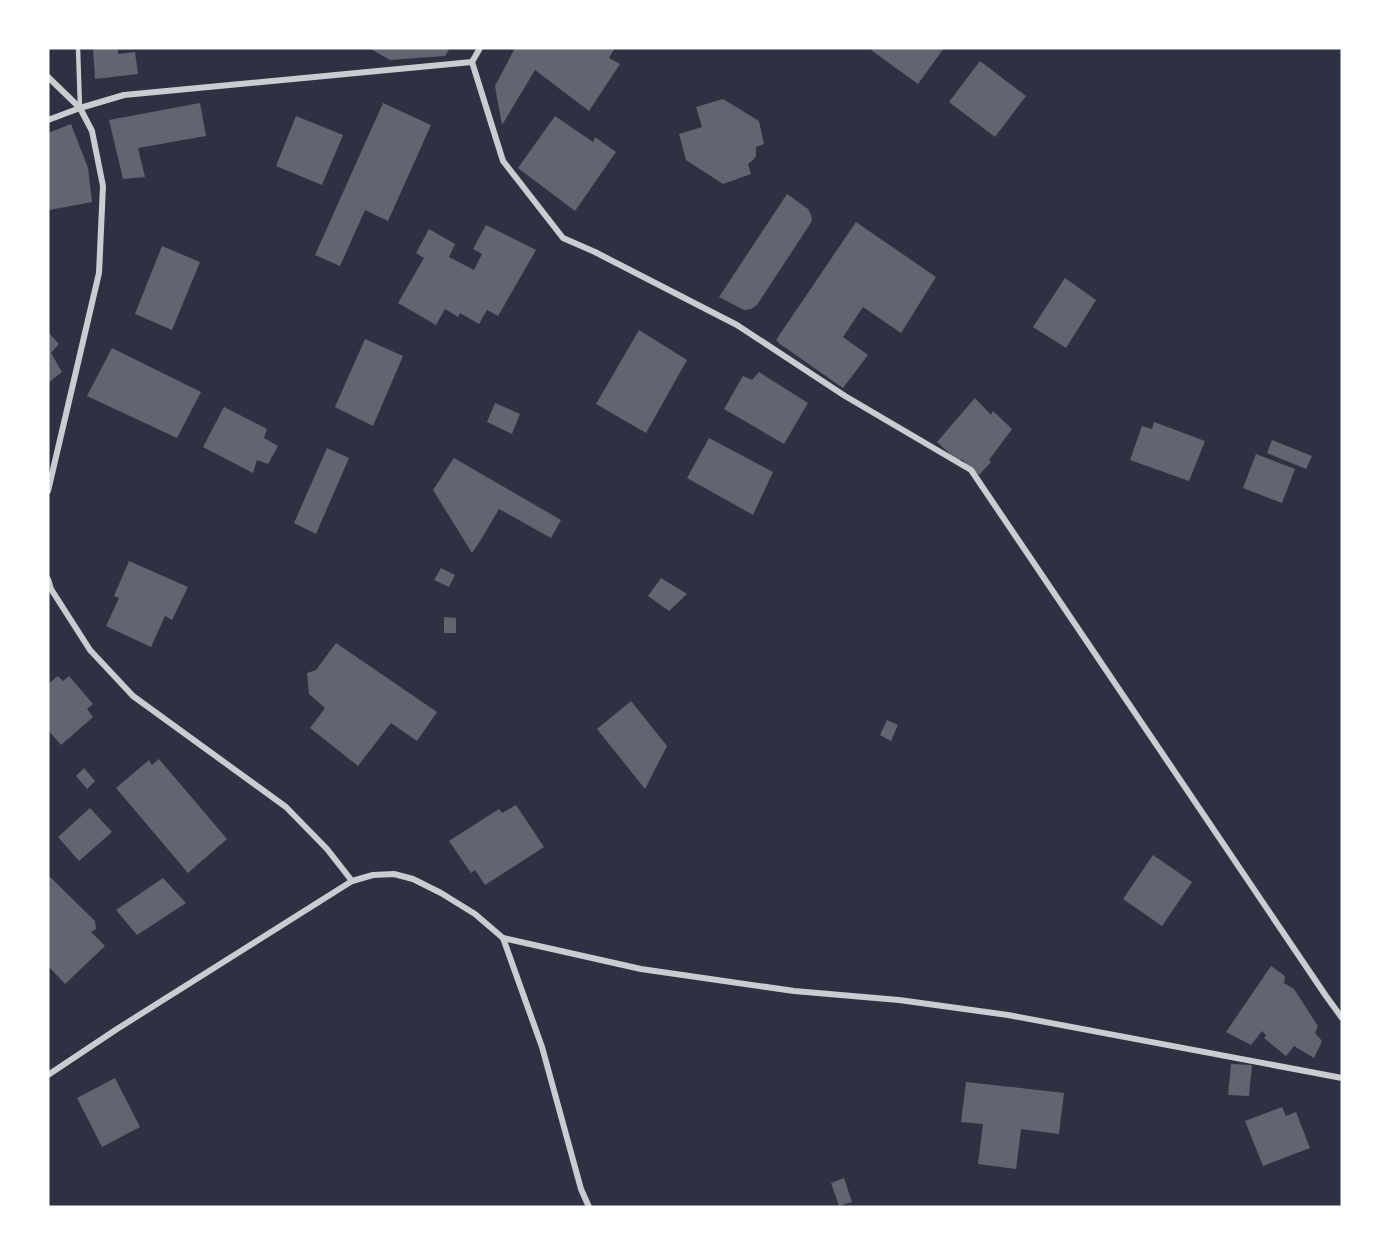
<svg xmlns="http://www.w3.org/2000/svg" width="1390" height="1255" font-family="Roboto,sans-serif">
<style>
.building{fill:#626471}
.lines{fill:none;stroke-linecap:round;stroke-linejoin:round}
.service{stroke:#caccd0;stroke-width:4.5}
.minor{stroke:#caccd0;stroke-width:6}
</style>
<rect width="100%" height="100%" fill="#2d3142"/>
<g class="building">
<polygon points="93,48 118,48 118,54 135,52 138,74 95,79"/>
<polygon points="369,48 450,48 445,56 390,60"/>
<polygon points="515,48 615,48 609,58 620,64 589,111 535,70 502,125 495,86"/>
<polygon points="873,48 944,48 918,84 871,50"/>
<polygon points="980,61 1026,96 995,137 949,102"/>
<polygon points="723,99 759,121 764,144 756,147 756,156 753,160 748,164 751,174 723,184 686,160 679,134 702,127 696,107"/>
<polygon points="200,103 206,136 138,148 145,177 123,179 109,120"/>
<polygon points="383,103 431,125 388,221 365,210 340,266 315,255"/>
<polygon points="296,116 343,135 322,185 276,166"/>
<polygon points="555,116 593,142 595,137 616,152 575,211 518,168"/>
<polygon points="71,124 88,168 92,202 49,210 48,200 48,133"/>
<polygon points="787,194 808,209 811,215 812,221 757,305 751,309 744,310 719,297"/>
<polygon points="856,222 936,277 901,333 863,307 843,337 868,355 843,388 780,344 776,340"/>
<polygon points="486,225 536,250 498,316 487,310 479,324 460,313 458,317 445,309 436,325 398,303 424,258 416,253 429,229 455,244 449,257 474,270 482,254 473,249"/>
<polygon points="162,246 200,262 172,330 135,314"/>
<polygon points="1065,278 1096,300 1066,348 1033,327"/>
<polygon points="639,330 687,360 646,433 596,404"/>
<polygon points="48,332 59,344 51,353 62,372 48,383"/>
<polygon points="365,339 403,356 373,426 335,407"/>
<polygon points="112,348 201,392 177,438 87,396"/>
<polygon points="759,372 808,403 784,444 724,409 743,376 752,380"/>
<polygon points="975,398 991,415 993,411 1012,429 989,460 991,462 979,475 961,459 959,462 937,442"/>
<polygon points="495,403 520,414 512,434 487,422"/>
<polygon points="224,407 267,429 264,438 278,446 268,464 257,460 253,473 203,447"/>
<polygon points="1154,422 1205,441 1189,481 1130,460 1142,426 1152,429"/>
<polygon points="709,438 773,472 753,515 687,478"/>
<polygon points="1272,440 1312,456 1306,469 1267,453"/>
<polygon points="327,448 349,458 316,534 294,523"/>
<polygon points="1256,454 1295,469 1282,503 1243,488"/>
<polygon points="454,458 561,520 551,538 499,509 482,538 472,553 433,490"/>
<polygon points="129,561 188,587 172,620 165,616 151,647 106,626 119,598 114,596"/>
<polygon points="441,568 455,575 449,587 434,580"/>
<polygon points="661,578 687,594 669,611 648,596"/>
<polygon points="444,617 456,618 456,633 444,633"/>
<polygon points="336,643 437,712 417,741 391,723 358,766 310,728 325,708 309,694 307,673 316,670"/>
<polygon points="58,676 63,681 69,676 93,704 87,709 93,717 61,745 48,730 48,684"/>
<polygon points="631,701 667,746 645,789 597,729"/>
<polygon points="887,720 898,725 891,741 880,735"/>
<polygon points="159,759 227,839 188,873 116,788 149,760 152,765"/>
<polygon points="84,768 95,781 87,789 76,776"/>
<polygon points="516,805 544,847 485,885 475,870 471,873 449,841 499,809 502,813"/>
<polygon points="90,808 112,832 79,861 58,837"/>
<polygon points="1153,855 1192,882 1162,926 1123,899"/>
<polygon points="48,875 95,921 96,929 91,932 105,946 65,984 48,966"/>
<polygon points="163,878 186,903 137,935 116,910"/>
<polygon points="1271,966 1285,976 1284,983 1294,989 1318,1026 1315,1033 1322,1041 1314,1058 1294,1046 1286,1056 1264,1038 1266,1035 1262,1031 1251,1045 1226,1032"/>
<polygon points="1231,1064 1252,1065 1249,1096 1228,1095"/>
<polygon points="115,1078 140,1127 102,1147 77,1098"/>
<polygon points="966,1082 1064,1093 1059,1134 1021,1129 1016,1169 978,1164 983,1124 961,1122"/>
<polygon points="1282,1107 1286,1116 1296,1112 1310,1148 1263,1166 1245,1121"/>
<polygon points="844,1178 852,1202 839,1206 831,1183"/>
</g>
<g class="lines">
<polyline class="service" points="78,48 80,108"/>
<g class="minor">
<polyline points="472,62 503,161 563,238 595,252 737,325 845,396 971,470 1326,996 1342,1018"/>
<polyline points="48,77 80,108 92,131 103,186 99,273 48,491"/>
<polyline points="48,120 80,108 124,95 472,62 480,48"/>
<polyline points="48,579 51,589 90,650 133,696 286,807 327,849 352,881"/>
<polyline points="503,938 641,969 794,991 899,1000 1008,1015 1342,1078"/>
<polyline points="48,1075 117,1029 352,881 373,875 394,874 413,879 441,893 475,914 503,938 542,1047 581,1189 589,1207"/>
</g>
</g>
<rect width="1390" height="1255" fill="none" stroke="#ffffff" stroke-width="99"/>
</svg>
